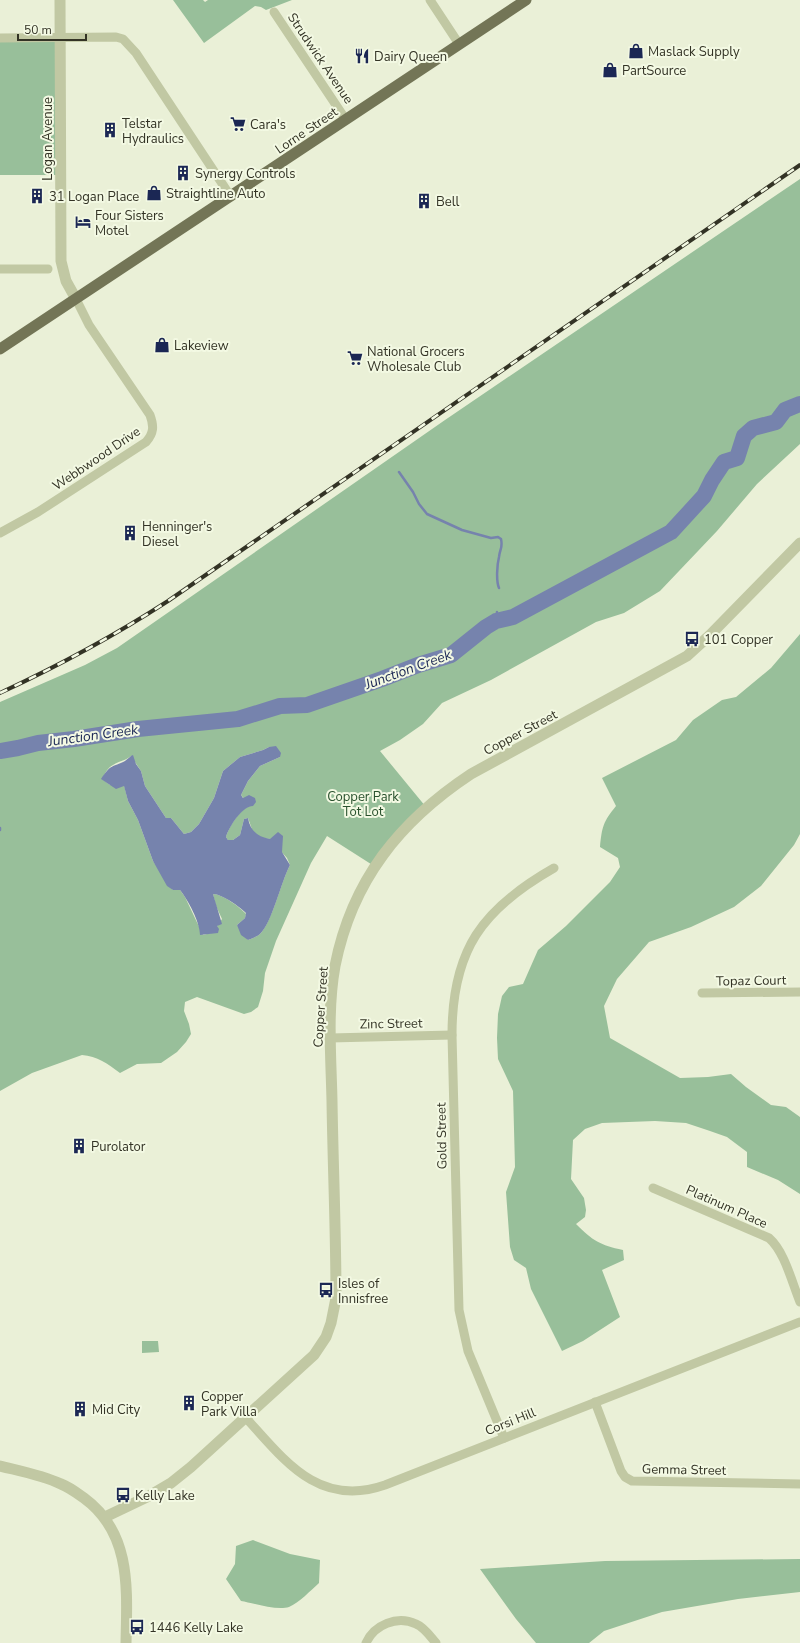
<svg xmlns="http://www.w3.org/2000/svg" width="800" height="1643" font-family="'Nunito Sans',sans-serif">
<style>
.green{fill:#98bf9a;fill-rule:evenodd}
.water{fill:#7683ad}
.lines{fill:none;stroke-linecap:round;stroke-linejoin:round}
.stream{stroke:#7683ad;stroke-width:2.5}
.river{stroke:#7683ad;stroke-width:16}
.minor{stroke:#c1c8a3;stroke-width:9}
.tertiary{stroke:#c1c8a3;stroke-width:11}
.primary{stroke:#737556;stroke-width:11}
.rail-casing{stroke:#333325;stroke-width:4}
.rail{stroke:#f3f9e3;stroke-width:2.5;stroke-dasharray:8;stroke-linecap:butt}
.labels{text-anchor:middle;stroke-width:4;stroke-linejoin:round;paint-order:stroke}
.poi-label{font-size:13px;fill:#333325;stroke:#f3f9e3;text-anchor:start}
.street-label{font-size:13px;fill:#333325;stroke:#f3f9e3}
.park-label{font-size:13px;fill:#29512d;stroke:#f3f9e3}
.water-label{font-size:14px;font-style:italic;fill:#1b2754;stroke:#f3f9e3}
</style>
<rect width="100%" height="100%" fill="#eaf0d7"/>
<g class="green">
<polygon points="173,0 203,0 205,2 208,0 292,0 266,10 261,7 255,6 204,43"/>
<polygon points="59,36 60,175 0,175 0,37"/>
<path d="M 800,179 L 800,444 L 757,484 L 717,531 L 660,591 L 624,613 L 596,622 L 491,680 L 442,703 L 423,724 L 400,740 L 380,751 L 426,807 L 374,866 L 327,836 L 311,863 L 276,941 L 265,973 L 263,991 L 258,1007 L 251,1012 L 244,1014 L 197,997 L 185,1002 L 184,1011 L 189,1024 L 191,1034 L 186,1042 L 177,1052 L 161,1063 L 137,1064 L 120,1073 C 108,1064 97,1056 82,1055 L 32,1073 L 0,1091 L 0,702 L 85,665 L 117,648 L 445,420 ZM 269,747 L 280,757 L 260,766 L 248,781 L 241,795 L 250,806 C 240,809 229,827 226,837 L 228,840 L 233,840 L 240,835 L 244,819 L 248,818 L 253,832 L 261,838 L 270,839 L 287,858 L 290,865 C 281,882 272,922 260,934 C 257,937 252,938 248,940 L 237,925 L 245,918 L 246,914 C 240,907 222,894 213,894 L 216,906 L 222,919 L 217,926 L 218,933 L 211,933 L 203,935 L 185,897 L 180,890 L 173,890 L 153,861 L 138,820 L 128,801 L 124,785 L 110,785 L 102,779 C 105,774 107,768 113,765 C 119,761 125,761 131,756 L 141,771 L 145,786 L 166,818 L 171,818 L 184,834 L 191,832 L 199,824 L 214,798 L 223,771 L 240,757 L 263,750 Z"/>
<path d="M 800,634 L 800,834 L 794,845 L 761,886 L 734,907 L 691,927 L 649,942 L 617,979 L 604,1006 L 610,1038 L 680,1078 L 708,1077 L 731,1074 L 746,1087 L 771,1105 L 786,1107 L 800,1117 L 800,1194 L 778,1180 L 747,1167 L 747,1152 L 727,1137 L 710,1131 L 686,1123 L 655,1121 L 602,1123 L 585,1129 L 573,1140 L 571,1179 L 584,1198 L 586,1210 L 585,1217 L 576,1224 C 593,1241 600,1245 623,1250 L 624,1260 L 602,1270 L 620,1317 L 583,1341 L 562,1351 L 531,1289 L 526,1268 L 514,1260 L 510,1247 L 506,1192 L 515,1167 L 513,1091 L 498,1059 L 497,1038 L 498,1014 L 502,996 L 509,987 L 523,984 L 538,950 L 566,926 L 610,882 L 620,867 L 618,858 L 600,847 C 602,827 603,822 616,806 L 602,778 L 676,740 L 693,720 L 722,700 L 736,697 L 771,668 Z"/>
<polygon points="142,1341 158,1341 159,1352 142,1353"/>
<path d="M 253,1540 L 290,1554 L 320,1560 L 319,1583 C 311,1590 299,1603 289,1607 C 277,1611 253,1603 241,1601 L 226,1579 L 235,1564 L 236,1546 Z"/>
<polygon points="800,1559 800,1592 738,1599 662,1612 604,1631 589,1643 536,1643 516,1619 480,1569 605,1561"/>
</g>
<path class="water" d="M 276,746 L 281,753 L 280,757 L 260,766 L 248,781 L 241,795 L 243,798 L 249,795 L 255,798 L 256,802 L 253,806 C 242,806 229,827 226,837 L 228,840 L 233,840 L 240,835 L 244,819 L 248,818 C 250,830 257,837 270,839 L 278,832 L 283,836 L 282,852 L 290,865 C 281,882 272,923 260,934 C 257,937 252,938 248,940 L 241,935 L 237,925 L 245,918 L 246,913 C 240,907 222,894 213,894 L 222,924 L 217,926 L 219,929 L 218,933 L 200,935 C 200,922 188,900 180,890 L 173,890 L 167,886 L 153,861 L 138,820 L 128,801 L 124,786 L 116,789 L 101,779 C 111,764 111,768 125,761 C 128,759 130,756 133,755 L 136,764 L 141,771 L 145,786 L 166,818 L 171,818 L 184,834 L 191,832 L 199,824 L 214,798 L 223,771 L 240,757 L 263,750 L 269,747 Z"/>
<g class="lines">
<g class="stream">
<path d="M 399,472 L 413,492 L 419,504 L 427,514 L 462,530 L 491,538 L 498,537 L 501,539 C 503,548 500,548 499,557 C 497,565 496,581 499,588"/>
<polyline points="496,621 497,612"/>
<polyline points="0,828 0,830"/>
</g>
<polyline class="river" points="0,751 18,748 38,743 74,739 138,729 238,719 280,706 307,705 382,679 418,665 451,655 486,627 496,621 513,617 671,532 704,496 712,480 724,462 737,458 744,436 753,428 776,422 785,410 800,404"/>
<g class="minor">
<polyline points="430,0 459,44"/>
<polyline points="274,12 346,120"/>
<polyline points="0,38 116,37 123,39 136,53 231,197"/>
<polyline points="0,269 48,269"/>
<path d="M 0,533 L 38,512 L 146,442 C 154,433 154,426 150,415 L 89,325 L 76,299"/>
<polyline points="702,993 800,992"/>
<polyline points="330,1038 452,1035"/>
<path d="M 653,1188 L 769,1238 C 785,1252 792,1283 800,1302"/>
<polyline points="595,1402 621,1471 625,1477 632,1481 800,1484"/>
<path d="M 246,1418 C 285,1461 319,1508 385,1485 L 800,1322"/>
<path d="M 504,1438 L 468,1351 L 459,1310 L 452,1035 C 452,950 482,909 554,868"/>
<path d="M 366,1643 C 374,1625 397,1615 416,1624 C 424,1627 430,1636 436,1643"/>
</g>
<g class="tertiary">
<polyline points="60,0 61,261 66,281 76,299"/>
<path d="M 0,1466 C 20,1471 42,1475 61,1484 C 69,1487 77,1493 84,1498 C 132,1533 127,1590 126,1643"/>
<path d="M 105,1517 L 149,1496 L 171,1483 L 191,1467 L 314,1355 L 326,1337 L 331,1323 L 336,1298 C 336,1232 333,1167 332,1101 C 331,1056 327,1010 335,966 C 352,880 400,821 471,774 L 687,656 L 710,635 L 800,543"/>
</g>
<polyline class="primary" points="0,349 526,0"/>
<defs>
<path id="rail" d="M 0,693 C 58,666 114,636 168,601 L 800,165"/>
</defs>
<use href="#rail" class="rail-casing"/>
<use href="#rail" class="rail"/>
</g>
<defs>
<symbol id="shop-bare" viewBox="-9 -9 18 18"><path d="M-5-2.5h2.3a2.7 3.5 0 0 1 5.4 0H5L5.5 6h-11ZM-1.5-2.5h3a1.5 2.3 0 0 0-3 0Z" fill="#1b2754" stroke="#f3f9e3" stroke-width="2.5" paint-order="stroke"/></symbol>
<symbol id="restaurant-bare" viewBox="-9 -9 18 18"><path d="M-5-6h1v4h1v-4h1v4h1v-4h1v5L-1.5 .5V6h-2V.5L-5-1ZM5-6V6H3V1.5H1.5Q1.5-4 5-6Z" fill="#1b2754" stroke="#f3f9e3" stroke-width="2.5" paint-order="stroke"/></symbol>
<symbol id="supermarket-bare" viewBox="-9 -9 18 18"><path d="M-6-5.5h2.5l.6 2H6L4.5 2H-2.5L-4.4-4H-6ZM-1.5 3.2a1.3 1.3 0 1 0 .1 0ZM3 3.2a1.3 1.3 0 1 0 .1 0Z" fill="#1b2754" stroke="#f3f9e3" stroke-width="2.5" paint-order="stroke"/></symbol>
<symbol id="building-bare" viewBox="-9 -9 18 18"><path d="M-4-6H4V6H1V3H-1V6H-4ZM-2.5-4.3h1.7v1.8h-1.7ZM.8-4.3h1.7v1.8H.8ZM-2.5-1h1.7V.8h-1.7ZM.8-1h1.7V.8H.8Z" fill="#1b2754" stroke="#f3f9e3" stroke-width="2.5" paint-order="stroke"/></symbol>
<symbol id="hotel-bare" viewBox="-9 -9 18 18"><path d="M-6-4.5h1.5V1H6V5H4.5V3h-9V5H-6ZM-4 0a1.8 1.8 0 1 1 3.6 0ZM.5 0V-2.5h3Q6-2.5 6 0Z" fill="#1b2754" stroke="#f3f9e3" stroke-width="2.5" paint-order="stroke"/></symbol>
<symbol id="bus-bare" viewBox="-9 -9 18 18"><path d="M-5-6H5V4H4V6H2V4H-2V6H-4V4H-5ZM-3.5-4V0h7V-4ZM-3.5 1.2v1.5H-2V1.2ZM2 1.2v1.5H3.5V1.2Z" fill="#1b2754" stroke="#f3f9e3" stroke-width="2.5" paint-order="stroke"/></symbol>
</defs>
<g fill-rule="evenodd">
<use href="#shop-bare" x="625" y="40" width="22" height="22"/>
<use href="#restaurant-bare" x="351" y="45" width="22" height="22"/>
<use href="#shop-bare" x="599" y="59" width="22" height="22"/>
<use href="#supermarket-bare" x="227" y="113" width="22" height="22"/>
<use href="#building-bare" x="99" y="119" width="22" height="22"/>
<use href="#building-bare" x="172" y="162" width="22" height="22"/>
<use href="#shop-bare" x="143" y="182" width="22" height="22"/>
<use href="#building-bare" x="26" y="185" width="22" height="22"/>
<use href="#building-bare" x="413" y="190" width="22" height="22"/>
<use href="#hotel-bare" x="72" y="211" width="22" height="22"/>
<use href="#shop-bare" x="151" y="334" width="22" height="22"/>
<use href="#supermarket-bare" x="344" y="347" width="22" height="22"/>
<use href="#building-bare" x="119" y="522" width="22" height="22"/>
<use href="#bus-bare" x="681" y="628" width="22" height="22"/>
<use href="#building-bare" x="68" y="1135" width="22" height="22"/>
<use href="#bus-bare" x="315" y="1279" width="22" height="22"/>
<use href="#building-bare" x="178" y="1392" width="22" height="22"/>
<use href="#building-bare" x="69" y="1398" width="22" height="22"/>
<use href="#bus-bare" x="112" y="1484" width="22" height="22"/>
<use href="#bus-bare" x="126" y="1616" width="22" height="22"/>
</g>
<g class="labels">
<g class="poi-label">
<text x="648" y="56">Maslack Supply</text>
<text x="374" y="61">Dairy Queen</text>
<text x="622" y="75">PartSource</text>
<text x="122" y="128">Telstar<tspan x="122" dy="15">Hydraulics</tspan></text>
<text x="250" y="129">Cara's</text>
<text x="195" y="178">Synergy Controls</text>
<text x="166" y="198">Straightline Auto</text>
<text x="49" y="201">31 Logan Place</text>
<text x="436" y="206">Bell</text>
<text x="95" y="220">Four Sisters<tspan x="95" dy="15">Motel</tspan></text>
<text x="174" y="350">Lakeview</text>
<text x="367" y="356">National Grocers<tspan x="367" dy="15">Wholesale Club</tspan></text>
<text x="142" y="531">Henninger's<tspan x="142" dy="15">Diesel</tspan></text>
<text x="704" y="644">101 Copper</text>
<text x="91" y="1151">Purolator</text>
<text x="338" y="1288">Isles of<tspan x="338" dy="15">Innisfree</tspan></text>
<text x="201" y="1401">Copper<tspan x="201" dy="15">Park Villa</tspan></text>
<text x="92" y="1414">Mid City</text>
<text x="135" y="1500">Kelly Lake</text>
<text x="149" y="1632">1446 Kelly Lake</text>
</g>
<g class="street-label">
<text transform="translate(321 58) rotate(56)" y="5">Strudwick Avenue</text>
<text transform="translate(306 130) rotate(-34)" y="5">Lorne Street</text>
<text transform="translate(47 139) rotate(-90)" y="5">Logan Avenue</text>
<text transform="translate(96 458) rotate(-34)" y="5">Webbwood Drive</text>
<text transform="translate(520 732) rotate(-28)" y="5">Copper Street</text>
<text transform="translate(751 980) rotate(-1)" y="5">Topaz Court</text>
<text transform="translate(320 1007) rotate(-86)" y="5">Copper Street</text>
<text transform="translate(391 1023) rotate(-1)" y="5">Zinc Street</text>
<text transform="translate(441 1136) rotate(-91)" y="5">Gold Street</text>
<text transform="translate(727 1206) rotate(24)" y="5">Platinum Place</text>
<text transform="translate(510 1421) rotate(-22)" y="5">Corsi Hill</text>
<text transform="translate(684 1469) rotate(1)" y="5">Gemma Street</text>
</g>
<g class="park-label">
<text x="363" y="801">Copper Park<tspan x="363" dy="15">Tot Lot</tspan></text>
</g>
<g class="water-label">
<text transform="translate(408 669) rotate(-20)" y="5">Junction Creek</text>
<text transform="translate(93 735) rotate(-8)" y="5">Junction Creek</text>
</g>
</g>
<path d="M18 34v6h68v-6" fill="none" stroke="#333325" stroke-width="2"/>
<text x="24" y="34" font-size="12" fill="#333325" stroke="#f3f9e3" stroke-width="3" paint-order="stroke">50 m</text>
</svg>
